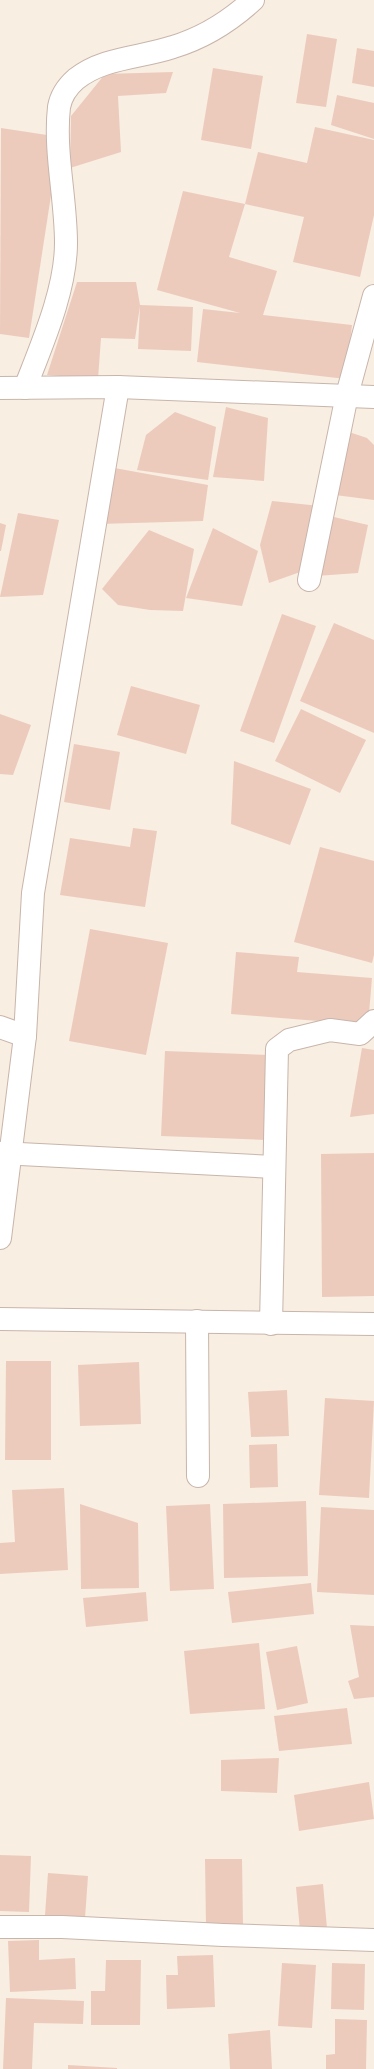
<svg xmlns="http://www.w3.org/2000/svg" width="374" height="2069" font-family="'Titillium Web',sans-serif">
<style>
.building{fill:#eccbbd}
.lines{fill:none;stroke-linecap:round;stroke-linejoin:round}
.minor-casing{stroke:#c8b5ab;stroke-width:24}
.minor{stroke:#fff;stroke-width:22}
</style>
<rect width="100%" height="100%" fill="#f9eee2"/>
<g class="building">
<polygon points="307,34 337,39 326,107 296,103"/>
<polygon points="357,48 374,51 374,87 352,83"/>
<polygon points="213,68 263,76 251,149 201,140"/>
<polygon points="173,72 166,93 118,96 121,152 70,168 71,116 105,74"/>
<polygon points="337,95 374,103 374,139 331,125"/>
<polygon points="315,127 374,140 374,215 360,277 293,262 304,217 245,204 258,152 307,163"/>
<polygon points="1,128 60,137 29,338 0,334"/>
<polygon points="183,191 245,204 229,257 277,271 263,315 352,325 346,379 197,362 203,309 240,313 157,290"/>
<polygon points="77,282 136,282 140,305 193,307 191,351 138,349 140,306 135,339 101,338 98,379 47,375"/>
<polygon points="226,407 268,418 264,481 213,477"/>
<polygon points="175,412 216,427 208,480 137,470 146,435"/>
<polygon points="346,431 367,438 374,445 374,500 335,495"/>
<polygon points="109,467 208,485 203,521 99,524"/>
<polygon points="272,501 320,506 306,570 269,583 260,545"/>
<polygon points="18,513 59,520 43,595 0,597"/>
<polygon points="334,517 368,525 358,573 316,576"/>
<polygon points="0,523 6,525 1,551 0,551"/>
<polygon points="213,528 258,551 242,606 186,598"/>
<polygon points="149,530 194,549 183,611 150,610 118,605 102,589"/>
<polygon points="282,614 316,626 274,743 240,731"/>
<polygon points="334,623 374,640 374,733 300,701"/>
<polygon points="131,686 200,705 186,754 117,735"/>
<polygon points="301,709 366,740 340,793 275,761"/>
<polygon points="0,714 31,725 13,775 0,774"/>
<polygon points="74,744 120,752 110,810 64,802"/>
<polygon points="234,761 311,789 290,845 231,824"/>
<polygon points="133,828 157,831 145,907 60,895 70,838 130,847"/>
<polygon points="320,847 374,861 374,955 372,963 294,942"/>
<polygon points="90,929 168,943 146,1055 69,1041"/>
<polygon points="236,952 299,957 297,972 372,978 368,1025 231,1014"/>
<polygon points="362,1048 374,1050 374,1114 350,1117"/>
<polygon points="165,1051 270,1055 266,1140 161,1136"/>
<polygon points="374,1153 374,1296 322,1297 321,1154"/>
<polygon points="6,1361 51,1361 51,1460 5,1460"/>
<polygon points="139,1362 141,1424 80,1426 78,1365"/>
<polygon points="287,1390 289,1436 251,1437 248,1392"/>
<polygon points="325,1398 374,1401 369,1498 319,1495"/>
<polygon points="277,1444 278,1487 250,1488 249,1445"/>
<polygon points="64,1488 68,1570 0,1574 0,1543 15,1542 12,1490"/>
<polygon points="306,1501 308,1576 224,1578 223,1504"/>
<polygon points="80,1504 138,1523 139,1588 81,1589"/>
<polygon points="210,1504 214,1589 170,1591 166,1506"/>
<polygon points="321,1507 374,1510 374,1595 317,1592"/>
<polygon points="311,1583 314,1614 232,1623 228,1592"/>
<polygon points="146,1592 148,1621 86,1627 83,1598"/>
<polygon points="350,1625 374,1626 374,1697 354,1699 348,1681 359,1677"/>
<polygon points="259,1643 265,1709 190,1714 184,1651"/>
<polygon points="297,1646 308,1703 277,1710 266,1652"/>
<polygon points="347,1708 352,1744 279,1751 274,1716"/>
<polygon points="279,1758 277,1793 221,1791 221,1760"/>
<polygon points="369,1782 374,1819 299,1831 294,1795"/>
<polygon points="0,1855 31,1856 29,1912 0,1911"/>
<polygon points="205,1859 242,1859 243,1925 206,1926"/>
<polygon points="48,1873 88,1876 85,1918 45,1915"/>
<polygon points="323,1884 327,1928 300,1931 296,1887"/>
<polygon points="39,1940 39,1960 75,1958 76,1989 10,1992 8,1941"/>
<polygon points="213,1955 215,2007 167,2009 166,1975 178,1975 177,1956"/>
<polygon points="106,1960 141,1960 140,2025 91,2025 91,1991 105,1991"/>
<polygon points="282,1963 316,1965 312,2028 278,2026"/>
<polygon points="332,1963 365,1964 364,2010 331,2009"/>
<polygon points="6,1998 84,2001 83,2024 34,2023 32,2069 3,2069"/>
<polygon points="335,2019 367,2020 366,2069 326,2069 326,2055 335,2054"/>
<polygon points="270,2030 272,2069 230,2069 228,2034"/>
<polygon points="68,2065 117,2068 117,2069 68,2069"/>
</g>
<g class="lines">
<defs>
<g id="minor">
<polyline points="0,388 118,387 374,397"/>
<path d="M 25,388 C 42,344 66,290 66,243 C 66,198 54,152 59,107 C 61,96 68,86 76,79 C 104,57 140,58 173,47 C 203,38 230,21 253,0"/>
<polyline points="309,580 347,395 374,296"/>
<polyline points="0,1027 25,1036"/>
<polyline points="0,1153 274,1167"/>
<polyline points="0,1238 25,1036 33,893 118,387"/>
<polyline points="0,1319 374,1324"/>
<polyline points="197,1321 198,1476"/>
<polyline points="271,1324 277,1049 289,1040 330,1030 360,1034 374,1021"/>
<polyline points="0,1927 62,1927 223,1935 374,1940"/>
</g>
</defs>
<use href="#minor" class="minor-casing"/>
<use href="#minor" class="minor"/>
</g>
</svg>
